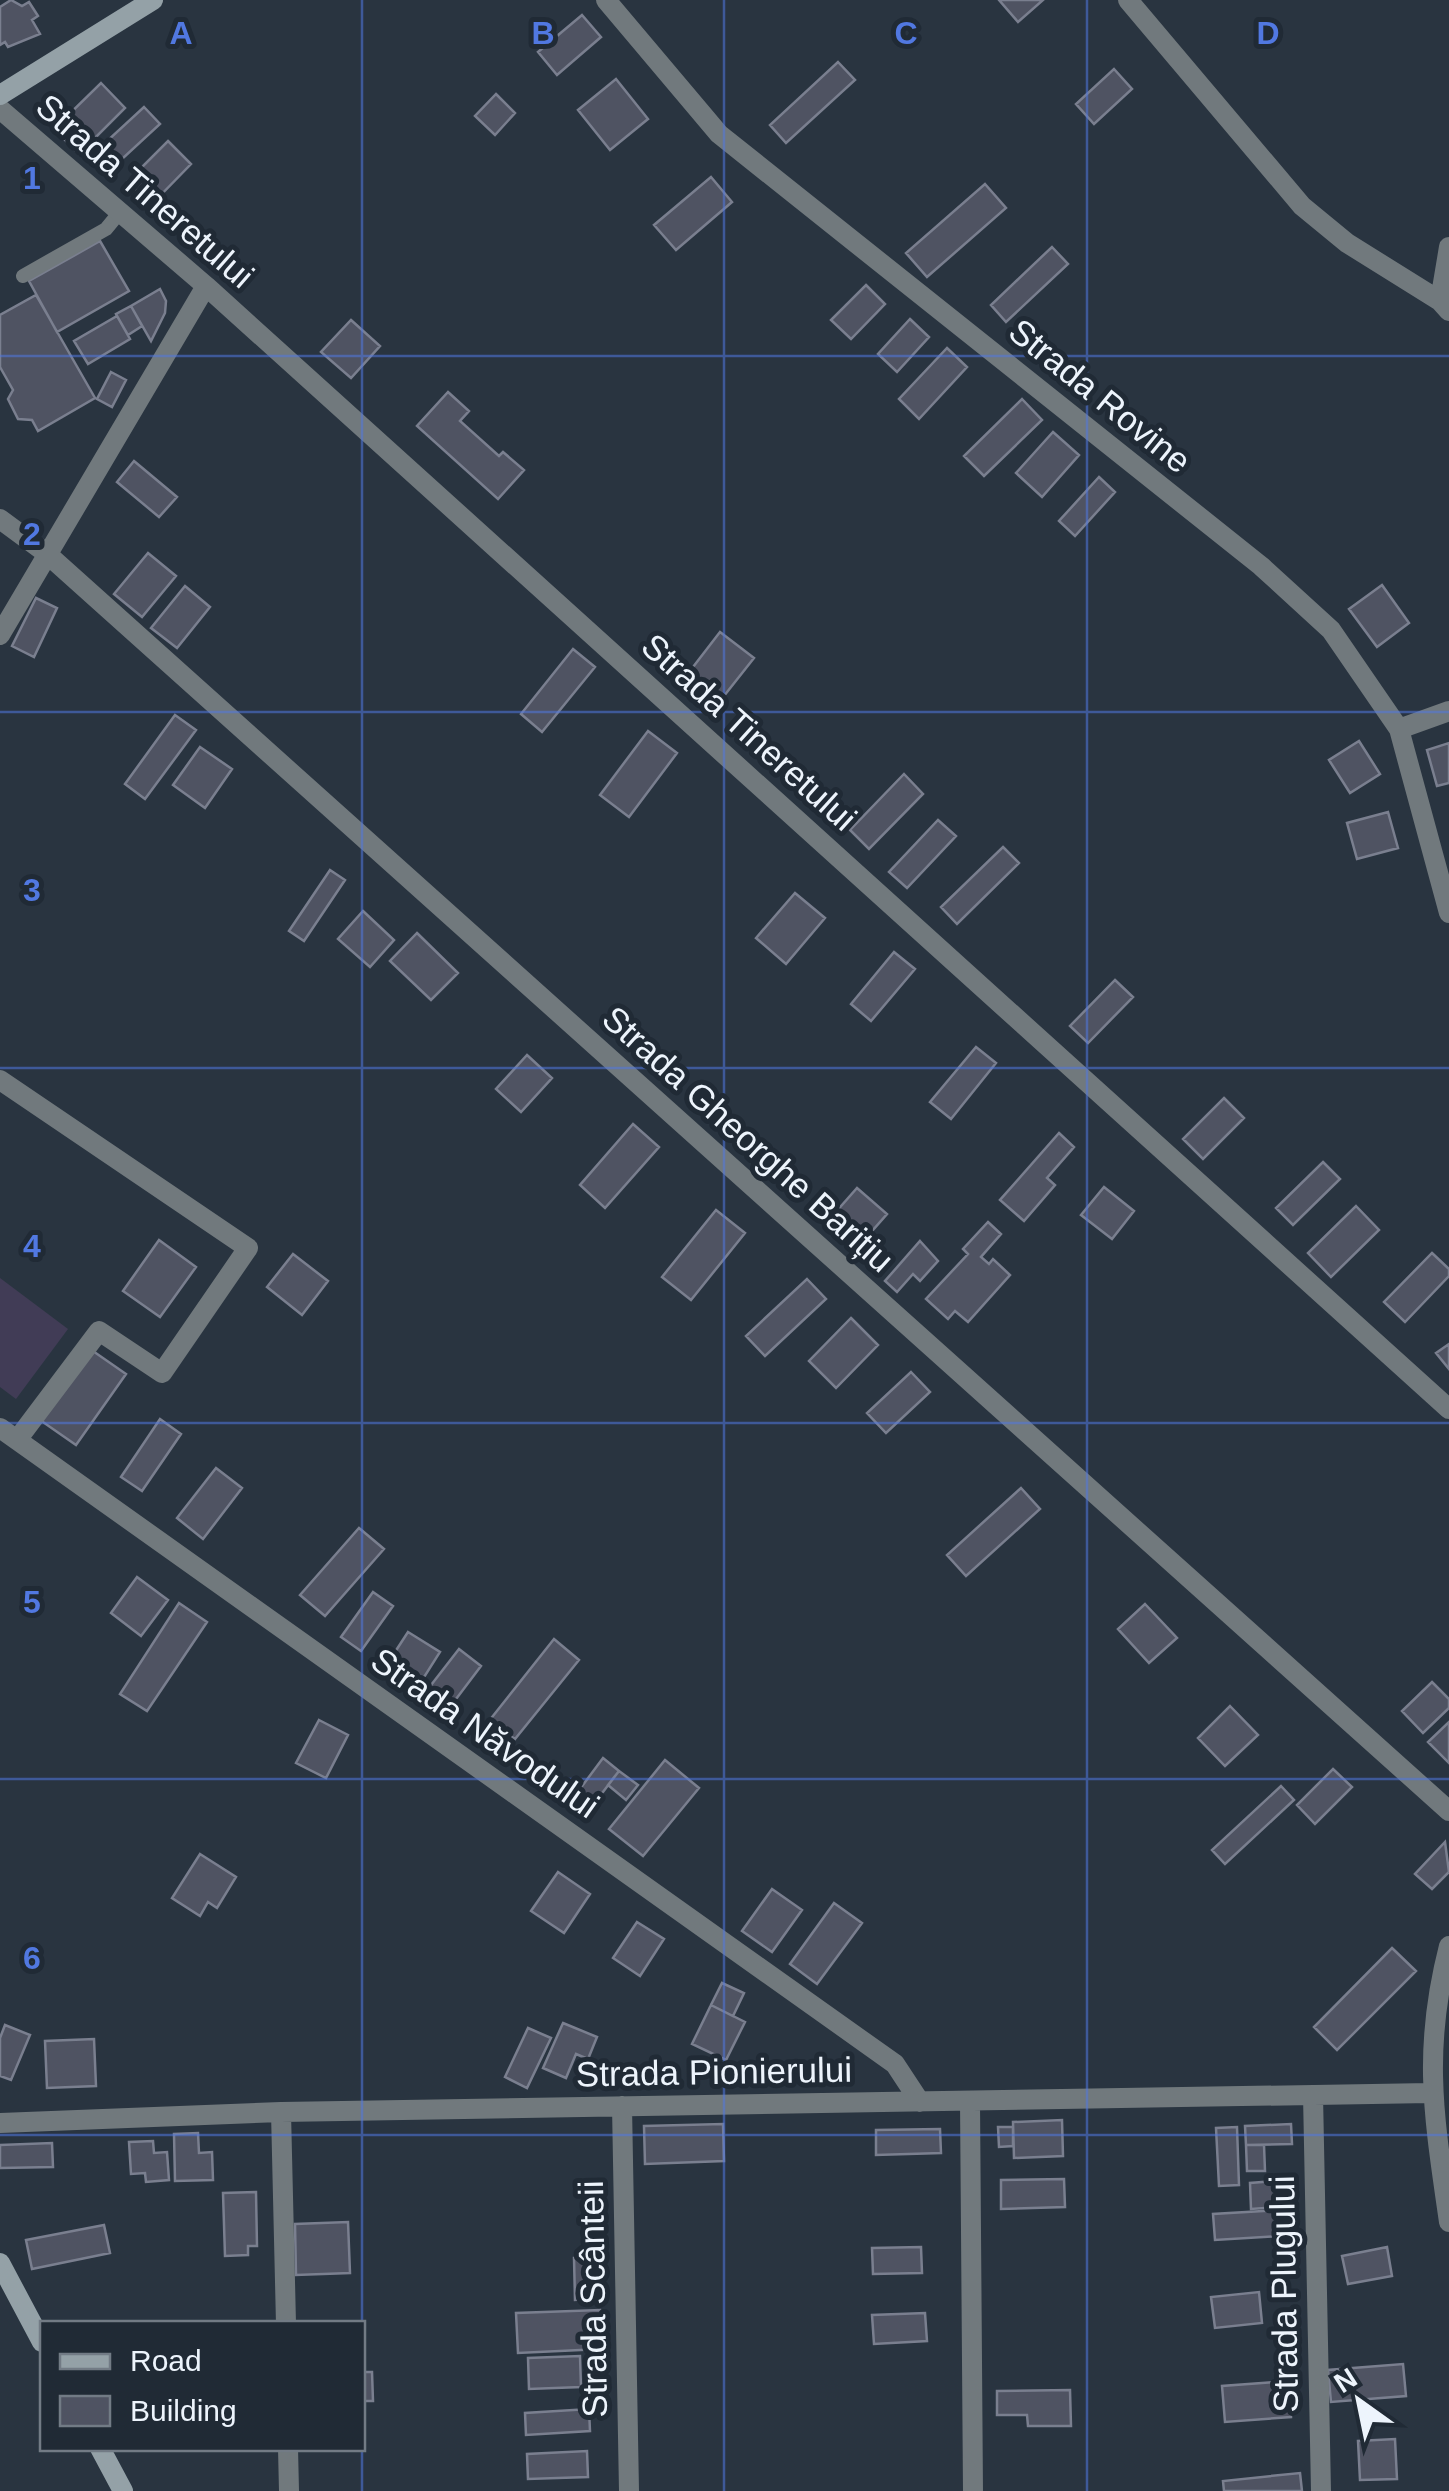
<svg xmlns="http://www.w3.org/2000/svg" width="1449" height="2491" viewBox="0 0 1449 2491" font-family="Arial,sans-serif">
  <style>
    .green { fill: #413c56 }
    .building { fill: #4f5362; stroke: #7a7f8f; stroke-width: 2.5 }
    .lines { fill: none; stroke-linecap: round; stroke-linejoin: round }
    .lane { stroke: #71797d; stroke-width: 14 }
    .street { stroke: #71797d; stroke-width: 20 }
    .secondary { stroke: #94a1a7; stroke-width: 20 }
    .grid { fill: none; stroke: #5178e1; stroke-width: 2.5; stroke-opacity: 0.55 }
    .labels { text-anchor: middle; stroke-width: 10; stroke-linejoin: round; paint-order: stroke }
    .street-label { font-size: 35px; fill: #edf4fc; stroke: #202a35 }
    .grid-label { font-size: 32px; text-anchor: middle; font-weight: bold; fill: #5178e1; stroke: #202a35; stroke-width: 10; stroke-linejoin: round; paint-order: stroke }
  </style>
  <rect width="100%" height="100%" fill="#293440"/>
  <path class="green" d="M0,1278L68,1329L16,1399L0,1387Z"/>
  <path class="building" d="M11,0L22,6L29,2L38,16L32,20L40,34L8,47L5,42L0,45V7Z
    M999,0H1043L1018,22Z
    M582,15L601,37L557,75L538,52Z
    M838,62L855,80L786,143L770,125Z
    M1114,69L1132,89L1094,124L1076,104Z
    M616,79L648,119L610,150L578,110Z
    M101,83L125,108L79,154L54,129Z
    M496,94L515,113L495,135L475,116Z
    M144,107L160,124L109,171L93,154Z
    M168,141L191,164L151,205L128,181Z
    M711,177L732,202L676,250L654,225Z
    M985,184L1006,208L927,277L906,253Z
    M100,241L129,291L57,332L29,281Z
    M1052,247L1068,264L1006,322L991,305Z
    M866,285L885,304L851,339L831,320Z
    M160,289L166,301L165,313L151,341L131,306Z
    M36,295L95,398L38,431L32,420L18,419L8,399L13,390L0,367V315Z
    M131,306L142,326L128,335L116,314Z
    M117,316L130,339L88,364L74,341Z
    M910,319L929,337L897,372L878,354Z
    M351,320L380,346L351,378L321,352Z
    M947,348L967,367L919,419L899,399Z
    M111,372L126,380L112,407L97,399Z
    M448,392L469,411L460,421L499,456L503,452L524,470L498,499L417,426Z
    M1022,399L1042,420L984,476L964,456Z
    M1053,432L1079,455L1042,497L1016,473Z
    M134,461L177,497L159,517L117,482Z
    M1099,477L1115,492L1075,536L1059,521Z
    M148,553L176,576L142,617L114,594Z
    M1382,585L1409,623L1377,647L1349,609Z
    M185,586L210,607L177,648L151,628Z
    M36,598L57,608L34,657L12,646Z
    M720,632L754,658L716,706L683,680Z
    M573,649L595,667L542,732L521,714Z
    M175,715L196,730L145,799L125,784Z
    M648,731L677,753L629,817L600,795Z
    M1359,741L1380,774L1350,793L1329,760Z
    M1449,743V783L1437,786L1427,750Z
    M200,747L232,769L205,808L173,785Z
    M904,774L923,794L869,849L850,830Z
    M1388,812L1398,848L1357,859L1347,823Z
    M938,820L956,836L907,888L889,872Z
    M1003,847L1019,863L957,924L941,907Z
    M330,870L345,880L304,941L289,931Z
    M795,893L825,918L786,964L756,938Z
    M363,911L394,940L370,967L338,939Z
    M417,933L458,973L431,1000L390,961Z
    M894,952L915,969L871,1021L851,1004Z
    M1115,980L1133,997L1088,1043L1070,1026Z
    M976,1047L996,1063L951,1119L930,1102Z
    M527,1055L552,1078L521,1112L496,1089Z
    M1224,1098L1244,1118L1203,1159L1183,1139Z
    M633,1124L659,1147L605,1208L580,1185Z
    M1059,1133L1074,1147L1047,1178L1055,1185L1024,1221L1000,1200Z
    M1323,1162L1340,1179L1293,1225L1276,1208Z
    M1104,1187L1134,1211L1112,1239L1081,1215Z
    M857,1188L887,1214L858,1247L828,1221Z
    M1356,1206L1379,1230L1331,1277L1308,1253Z
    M716,1210L745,1233L691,1300L662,1277Z
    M988,1222L1001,1234L981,1257L989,1264L993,1259L1010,1275L968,1322L955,1311L948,1319L926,1299L968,1254L963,1249Z
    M159,1240L196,1267L160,1317L123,1291Z
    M920,1241L938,1261L920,1281L913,1274L897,1292L885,1281Z
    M1432,1253L1449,1269V1276L1405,1322L1384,1302Z
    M293,1254L328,1281L302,1315L267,1287Z
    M807,1279L826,1299L765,1356L746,1336Z
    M851,1318L878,1345L836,1388L809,1361Z
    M1449,1344V1369L1436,1353Z
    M90,1349L126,1374L76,1445L40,1420Z
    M911,1372L930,1392L886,1433L867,1413Z
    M160,1419L181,1434L142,1491L121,1477Z
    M216,1468L242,1488L203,1539L177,1518Z
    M1021,1488L1040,1509L966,1576L947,1555Z
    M359,1528L384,1549L325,1616L300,1595Z
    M137,1577L168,1600L141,1636L111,1613Z
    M373,1592L393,1606L361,1651L341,1637Z
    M179,1603L207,1622L147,1711L120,1694Z
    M1145,1604L1177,1638L1149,1663L1118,1629Z
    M408,1632L440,1652L414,1693L382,1672Z
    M554,1639L579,1660L515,1739L489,1721Z
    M459,1649L481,1666L444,1715L421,1698Z
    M1432,1682L1449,1699V1708L1423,1733L1402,1711Z
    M1230,1706L1258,1735L1225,1766L1198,1738Z
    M319,1720L348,1735L326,1778L296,1763Z
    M1449,1722V1763L1428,1742Z
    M603,1758L619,1771L590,1809L574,1797Z
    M665,1760L699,1788L643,1856L609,1829Z
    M1333,1769L1352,1787L1315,1824L1297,1805Z
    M619,1771L638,1785L626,1800L608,1785Z
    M1281,1786L1294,1800L1225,1864L1212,1850Z
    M1445,1842L1449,1872L1432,1889L1415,1874Z
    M200,1854L236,1877L217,1908L208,1902L200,1916L172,1898Z
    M558,1872L590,1894L564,1933L531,1911Z
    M772,1889L802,1910L772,1952L742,1931Z
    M834,1903L862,1923L817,1984L790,1964Z
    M637,1922L664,1939L640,1976L613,1958Z
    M1392,1948L1416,1971L1337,2050L1314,2027Z
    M722,1983L744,1993L733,2016L711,2005Z
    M711,2005L745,2022L726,2060L692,2044Z
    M563,2023L597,2037L588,2059L576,2054L566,2078L543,2068Z
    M5,2025L30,2035L11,2080L0,2076V2038Z
    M528,2028L551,2038L527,2088L505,2077Z
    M94,2039L96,2086L47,2088L45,2041Z
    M1062,2120L1063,2156L1014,2158L1013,2122Z
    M723,2124L724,2161L645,2164L644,2126Z
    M1291,2124L1292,2144L1246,2145L1245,2126Z
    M998,2127H1013V2146L999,2147Z
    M1237,2127L1239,2185L1219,2186L1216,2128Z
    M940,2129L941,2153L876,2155V2130Z
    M198,2133L199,2153L212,2152L213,2180L175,2181L174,2134Z
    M153,2141L154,2153L167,2152L169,2180L146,2182L145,2173L131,2174L129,2142Z
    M52,2143L53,2167L0,2168V2145Z
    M1246,2145H1264L1265,2171H1247Z
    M1064,2179L1065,2207L1001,2209V2180Z
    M1289,2180L1290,2206L1251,2209L1250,2183Z
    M256,2192L257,2246H248V2255L225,2256L223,2193Z
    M1279,2210L1281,2236L1215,2240L1213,2214Z
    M348,2222L350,2273L296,2275L295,2224Z
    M104,2225L110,2253L32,2269L26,2240Z
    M921,2247L922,2273L873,2274L872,2248Z
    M1387,2247L1392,2276L1348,2284L1342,2256Z
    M600,2257L602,2298L575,2300L574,2258Z
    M1259,2292L1262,2323L1215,2328L1211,2297Z
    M600,2310L601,2349L518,2353L516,2313Z
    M925,2313L927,2341L874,2344L872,2315Z
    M580,2356L581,2387L529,2389L528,2358Z
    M1403,2364L1406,2396L1331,2402L1328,2370Z
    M362,2372H372L373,2401H362Z
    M1289,2381L1291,2417L1225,2422L1222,2386Z
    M1070,2390L1071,2426H1028L1027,2415H997V2391Z
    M589,2409L590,2431L526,2435L525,2413Z
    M1395,2439L1397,2479L1360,2480L1358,2441Z
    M587,2451L588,2477L528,2479L527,2454Z
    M1300,2473L1302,2491H1224L1223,2481Z"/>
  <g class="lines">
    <path class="lane" d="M23,276L106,229L120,212"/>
    <path class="street" d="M606,0L719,134L1261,566L1331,630L1399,729L1449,913
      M1128,0L1302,206L1347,243L1440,301L1449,311
      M0,109L206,286L1449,1409
      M1440,301L1449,247
      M0,519L46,553L1449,1811
      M0,635L206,286
      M1399,729L1449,711
      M0,1080L248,1248L162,1373L99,1331L17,1440
      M0,1428L895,2064L920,2102
      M1449,1946C1422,2051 1434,2117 1449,2222
      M1313,2095L1321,2491
      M970,2101L973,2491
      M622,2106L629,2491
      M281,2112L286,2324
      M0,2123L281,2112L1430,2093
      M288,2448L289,2491"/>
    <path class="secondary" d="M0,95L153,0
      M0,2263L42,2342
      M100,2448L123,2491"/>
  </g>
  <path class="grid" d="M362,0V2324M724,0V2491M1087,0V2491M0,356H1449M0,712H1449M0,1068H1449M0,1423H1449M0,1779H1449M0,2135H1449M362,2448V2491"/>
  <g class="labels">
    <g class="street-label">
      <text transform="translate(145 191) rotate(41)" y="12">Strada Tineretului</text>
      <text transform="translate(1100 396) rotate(39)" y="12">Strada Rovine</text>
      <text transform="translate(749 732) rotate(42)" y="12">Strada Tineretului</text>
      <text transform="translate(748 1139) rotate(42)" y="12">Strada Gheorghe Barițiu</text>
      <text transform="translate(485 1733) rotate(35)" y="12">Strada Năvodului</text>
      <text transform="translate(714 2072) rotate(-1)" y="12">Strada Pionierului</text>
      <text transform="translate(1284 2294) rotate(-91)" y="12">Strada Plugului</text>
      <text transform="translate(593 2299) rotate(-91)" y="12">Strada Scânteii</text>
    </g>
  </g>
  <g class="grid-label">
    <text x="181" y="44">A</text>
    <text x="543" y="44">B</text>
    <text x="906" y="44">C</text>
    <text x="1268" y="44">D</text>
    <text x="32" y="189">1</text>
    <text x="32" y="545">2</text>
    <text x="32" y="901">3</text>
    <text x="32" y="1257">4</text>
    <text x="32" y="1613">5</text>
    <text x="32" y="1969">6</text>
  </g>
  <rect x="40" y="2321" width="325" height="130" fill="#202a35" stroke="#727b85" stroke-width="2.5"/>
  <rect x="60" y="2354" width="50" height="15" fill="#94a1a7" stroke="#727b85" stroke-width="2.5"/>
  <text x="130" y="2371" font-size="30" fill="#edf4fc">Road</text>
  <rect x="60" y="2396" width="50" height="30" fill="#4f5362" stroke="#727b85" stroke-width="2.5"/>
  <text x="130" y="2421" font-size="30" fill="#edf4fc">Building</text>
  <g transform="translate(1359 2401) rotate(327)" stroke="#202a35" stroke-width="8" paint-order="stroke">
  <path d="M0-8L18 38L0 25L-18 38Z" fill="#edf4fc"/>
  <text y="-15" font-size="28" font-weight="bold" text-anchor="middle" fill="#edf4fc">N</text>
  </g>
</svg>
